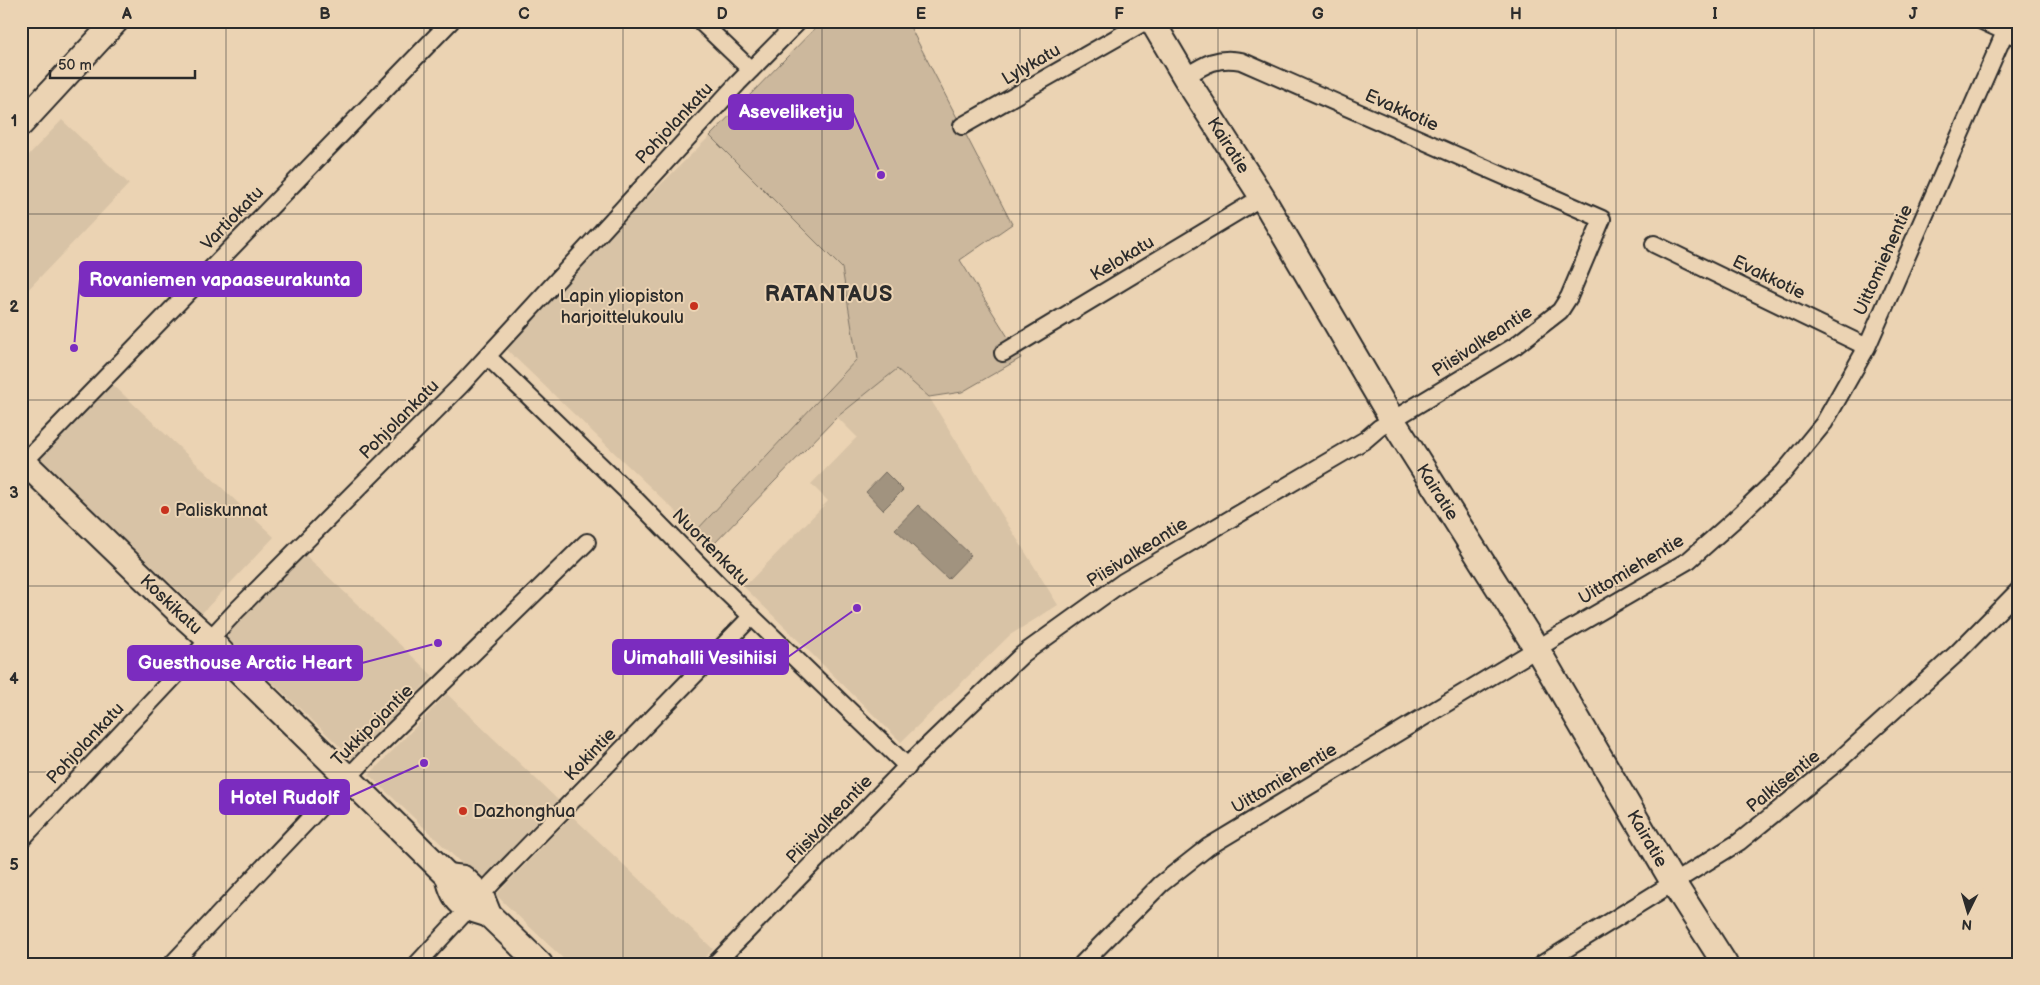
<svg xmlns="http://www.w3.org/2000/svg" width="2040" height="985" viewBox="0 0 2040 985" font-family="'Balsamiq Sans',sans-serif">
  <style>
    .built { fill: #d8c3a6 }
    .green { fill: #ccb89d; stroke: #7c7264 }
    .water { fill: #a1937f; stroke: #72695d }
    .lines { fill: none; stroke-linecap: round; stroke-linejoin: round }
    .street-casing { stroke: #2b2b2b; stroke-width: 20 }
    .secondary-casing { stroke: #2b2b2b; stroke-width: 28 }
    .street { stroke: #ebd3b3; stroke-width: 16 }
    .secondary { stroke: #ebd3b3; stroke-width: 24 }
    .grid { fill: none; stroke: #2b2b2b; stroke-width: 1; stroke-opacity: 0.55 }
    .poi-dot { fill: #c8321e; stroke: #ebd3b3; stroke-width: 2 }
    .labels { text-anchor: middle; stroke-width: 4; stroke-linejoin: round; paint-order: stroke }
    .street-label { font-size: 18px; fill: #2b2b2b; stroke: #ebd3b3 }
    .poi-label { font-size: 18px; fill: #2b2b2b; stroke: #ebd3b3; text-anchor: start }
    .district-label { font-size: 22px; font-weight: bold; letter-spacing: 1px; fill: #2b2b2b; stroke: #ebd3b3 }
    .leader { fill: none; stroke: #7b2cbf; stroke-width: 2 }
    .callout-dot { fill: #7b2cbf; stroke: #ebd3b3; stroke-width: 2 }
    .callout { fill: #7b2cbf; stroke: #7b2cbf; stroke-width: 2 }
    .callout-label { font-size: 19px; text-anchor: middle; font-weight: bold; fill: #fff }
    .neatline { fill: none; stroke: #2b2b2b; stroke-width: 2 }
    .grid-label { font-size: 16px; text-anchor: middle; font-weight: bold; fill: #2b2b2b }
  </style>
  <rect width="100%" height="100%" fill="#ebd3b3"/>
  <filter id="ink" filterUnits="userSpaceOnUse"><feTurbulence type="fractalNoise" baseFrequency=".02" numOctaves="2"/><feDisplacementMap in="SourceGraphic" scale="10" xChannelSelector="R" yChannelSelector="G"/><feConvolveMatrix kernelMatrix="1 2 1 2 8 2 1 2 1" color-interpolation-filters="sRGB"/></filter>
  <g filter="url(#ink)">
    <path class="built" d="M62,120L129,184L21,297V163Z
      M710,136L842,268L857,359L696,531L500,343Z
      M897,368L929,397L1058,605L1010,635L901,742L744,587L828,501L811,484L857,437L837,417Z
      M107,379L274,537L202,613L35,455Z
      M299,549L433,676L353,759L219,632Z
      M447,694L558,800L480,881L369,775Z
      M572,816L713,949L699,964H569L496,895Z
      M738,954L749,964H728Z"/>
    <path class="green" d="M822,21H907L1012,224L960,260L1021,358L962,392L929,397L897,369L837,417L712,546L696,531L857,359L842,268L710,136Z"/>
    <path class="water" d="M885,472L903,490L883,510L866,492Z
      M918,505L971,555L948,579L895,529Z"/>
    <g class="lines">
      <defs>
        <path id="street" d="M700,21L751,70
          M1982,21L2019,38
          M962,126L1146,21
          M1654,244L1867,347
          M1003,353L1262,197
          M487,356L634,498L721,587L908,767
          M21,465L451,21
          M21,840L237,610L460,386L738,83L799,21
          M172,964L377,747L587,542
          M417,964L494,881L752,616
          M715,964L919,754L1023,654L1123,582L1365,440L1379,428L1515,346L1560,311L1569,297L1602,219L1241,61C1217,56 1204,65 1185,77
          M1082,964L1161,884L1208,847L1558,636L1689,560L1734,520L1783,473L1824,423L1867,347L2005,32
          M1542,964L1739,842L1835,764L1956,654L2019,590"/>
        <g id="secondary">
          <path id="s1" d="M1152,21L1185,77L1262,197L1393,421L1537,649L1674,884L1725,964"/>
          <path d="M21,124L116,21"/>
          <path id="s2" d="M21,459L179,612L210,640L236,668L448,876C454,904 463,907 489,915"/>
          <path d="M448,876L463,878L481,895L489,915L540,964"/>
        </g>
      </defs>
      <use href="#street" class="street-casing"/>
      <use href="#secondary" class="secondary-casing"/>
      <use href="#street" class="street"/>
      <use href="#secondary" class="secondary"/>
    </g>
  </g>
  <path class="grid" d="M226,21V964M424,21V964M623,21V964M822,21V964M1020,21V964M1218,21V964M1417,21V964M1616,21V964M1814,21V964M21,214H2019M21,400H2019M21,586H2019M21,772H2019"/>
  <g class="poi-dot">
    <circle cx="694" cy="306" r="5"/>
    <circle cx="165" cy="510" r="5"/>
    <circle cx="463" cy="811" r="5"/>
  </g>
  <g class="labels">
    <g class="street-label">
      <text transform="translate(1031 64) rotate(-30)" y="6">Lylykatu</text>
      <text transform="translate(1402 110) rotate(24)" y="6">Evakkotie</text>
      <text transform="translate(674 123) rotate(-47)" y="6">Pohjolankatu</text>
      <text dy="6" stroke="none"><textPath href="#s1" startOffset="146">Kairatie</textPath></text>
      <text transform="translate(232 218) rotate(-46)" y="6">Vartiokatu</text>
      <text transform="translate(1122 258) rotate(-31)" y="6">Kelokatu</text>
      <text transform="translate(1883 260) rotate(-66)" y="6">Uittomiehentie</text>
      <text transform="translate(1769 277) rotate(26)" y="6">Evakkotie</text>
      <text transform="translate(1482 341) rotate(-33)" y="6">Piisivalkeantie</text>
      <text transform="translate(399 419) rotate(-45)" y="6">Pohjolankatu</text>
      <text dy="6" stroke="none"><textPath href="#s1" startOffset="551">Kairatie</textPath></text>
      <text transform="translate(711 547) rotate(45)" y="6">Nuortenkatu</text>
      <text transform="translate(1137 552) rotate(-32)" y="6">Piisivalkeantie</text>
      <text transform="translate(1631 569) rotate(-31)" y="6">Uittomiehentie</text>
      <text dy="6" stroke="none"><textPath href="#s2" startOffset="209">Koskikatu</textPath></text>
      <text transform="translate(372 725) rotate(-45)" y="6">Tukkipojantie</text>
      <text transform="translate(85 743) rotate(-47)" y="6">Pohjolankatu</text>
      <text transform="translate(590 754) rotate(-46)" y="6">Kokintie</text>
      <text transform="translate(1284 778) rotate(-31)" y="6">Uittomiehentie</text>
      <text transform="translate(1783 781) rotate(-39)" y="6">Palkisentie</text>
      <text transform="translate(829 819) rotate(-46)" y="6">Piisivalkeantie</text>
      <text dy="6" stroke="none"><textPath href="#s1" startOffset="956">Kairatie</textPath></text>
    </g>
    <g class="poi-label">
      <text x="684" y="302" text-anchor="end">Lapin yliopiston<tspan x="684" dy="21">harjoittelukoulu</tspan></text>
      <text x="175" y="516">Paliskunnat</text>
      <text x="473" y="817">Dazhonghua</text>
    </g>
    <g class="district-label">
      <text x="829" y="301">RATANTAUS</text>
    </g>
  </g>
  <path class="leader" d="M881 175L853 112M74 348L80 279M857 608L788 657M438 643L362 663M424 763L349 797"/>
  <g class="callout-dot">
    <circle cx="881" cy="175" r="5"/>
    <circle cx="74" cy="348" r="5"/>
    <circle cx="857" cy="608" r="5"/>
    <circle cx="438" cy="643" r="5"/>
    <circle cx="424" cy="763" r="5"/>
  </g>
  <g class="callout">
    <rect x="729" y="95" width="124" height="34" rx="5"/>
    <rect x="80" y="262" width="281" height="34" rx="5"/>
    <rect x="613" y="640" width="175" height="34" rx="5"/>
    <rect x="128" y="646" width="234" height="34" rx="5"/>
    <rect x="220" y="780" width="129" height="34" rx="5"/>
  </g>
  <g class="callout-label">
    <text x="791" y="118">Aseveliketju</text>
    <text x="220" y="286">Rovaniemen vapaaseurakunta</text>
    <text x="700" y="664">Uimahalli Vesihiisi</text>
    <text x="245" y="669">Guesthouse Arctic Heart</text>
    <text x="285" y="804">Hotel Rudolf</text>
  </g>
  <rect width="2040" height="985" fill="none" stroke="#ebd3b3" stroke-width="55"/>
  <g transform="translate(1968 912) rotate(185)" stroke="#ebd3b3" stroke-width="4" paint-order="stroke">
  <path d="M0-4L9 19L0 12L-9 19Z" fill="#2b2b2b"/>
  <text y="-8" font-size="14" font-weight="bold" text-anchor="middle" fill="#2b2b2b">N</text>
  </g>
  <path d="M50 70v8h145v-8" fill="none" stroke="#2b2b2b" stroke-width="2.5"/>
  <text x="58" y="70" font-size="15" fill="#2b2b2b" stroke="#ebd3b3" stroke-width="4" paint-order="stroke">50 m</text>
  <rect x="28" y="28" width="1984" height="930" class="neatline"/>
  <g class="grid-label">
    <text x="127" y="19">A</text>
    <text x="325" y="19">B</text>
    <text x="524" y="19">C</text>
    <text x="722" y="19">D</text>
    <text x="921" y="19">E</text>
    <text x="1119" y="19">F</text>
    <text x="1318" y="19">G</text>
    <text x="1516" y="19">H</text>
    <text x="1715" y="19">I</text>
    <text x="1913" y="19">J</text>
    <text x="14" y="126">1</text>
    <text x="14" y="312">2</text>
    <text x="14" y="498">3</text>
    <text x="14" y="684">4</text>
    <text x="14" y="870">5</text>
  </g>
</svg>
